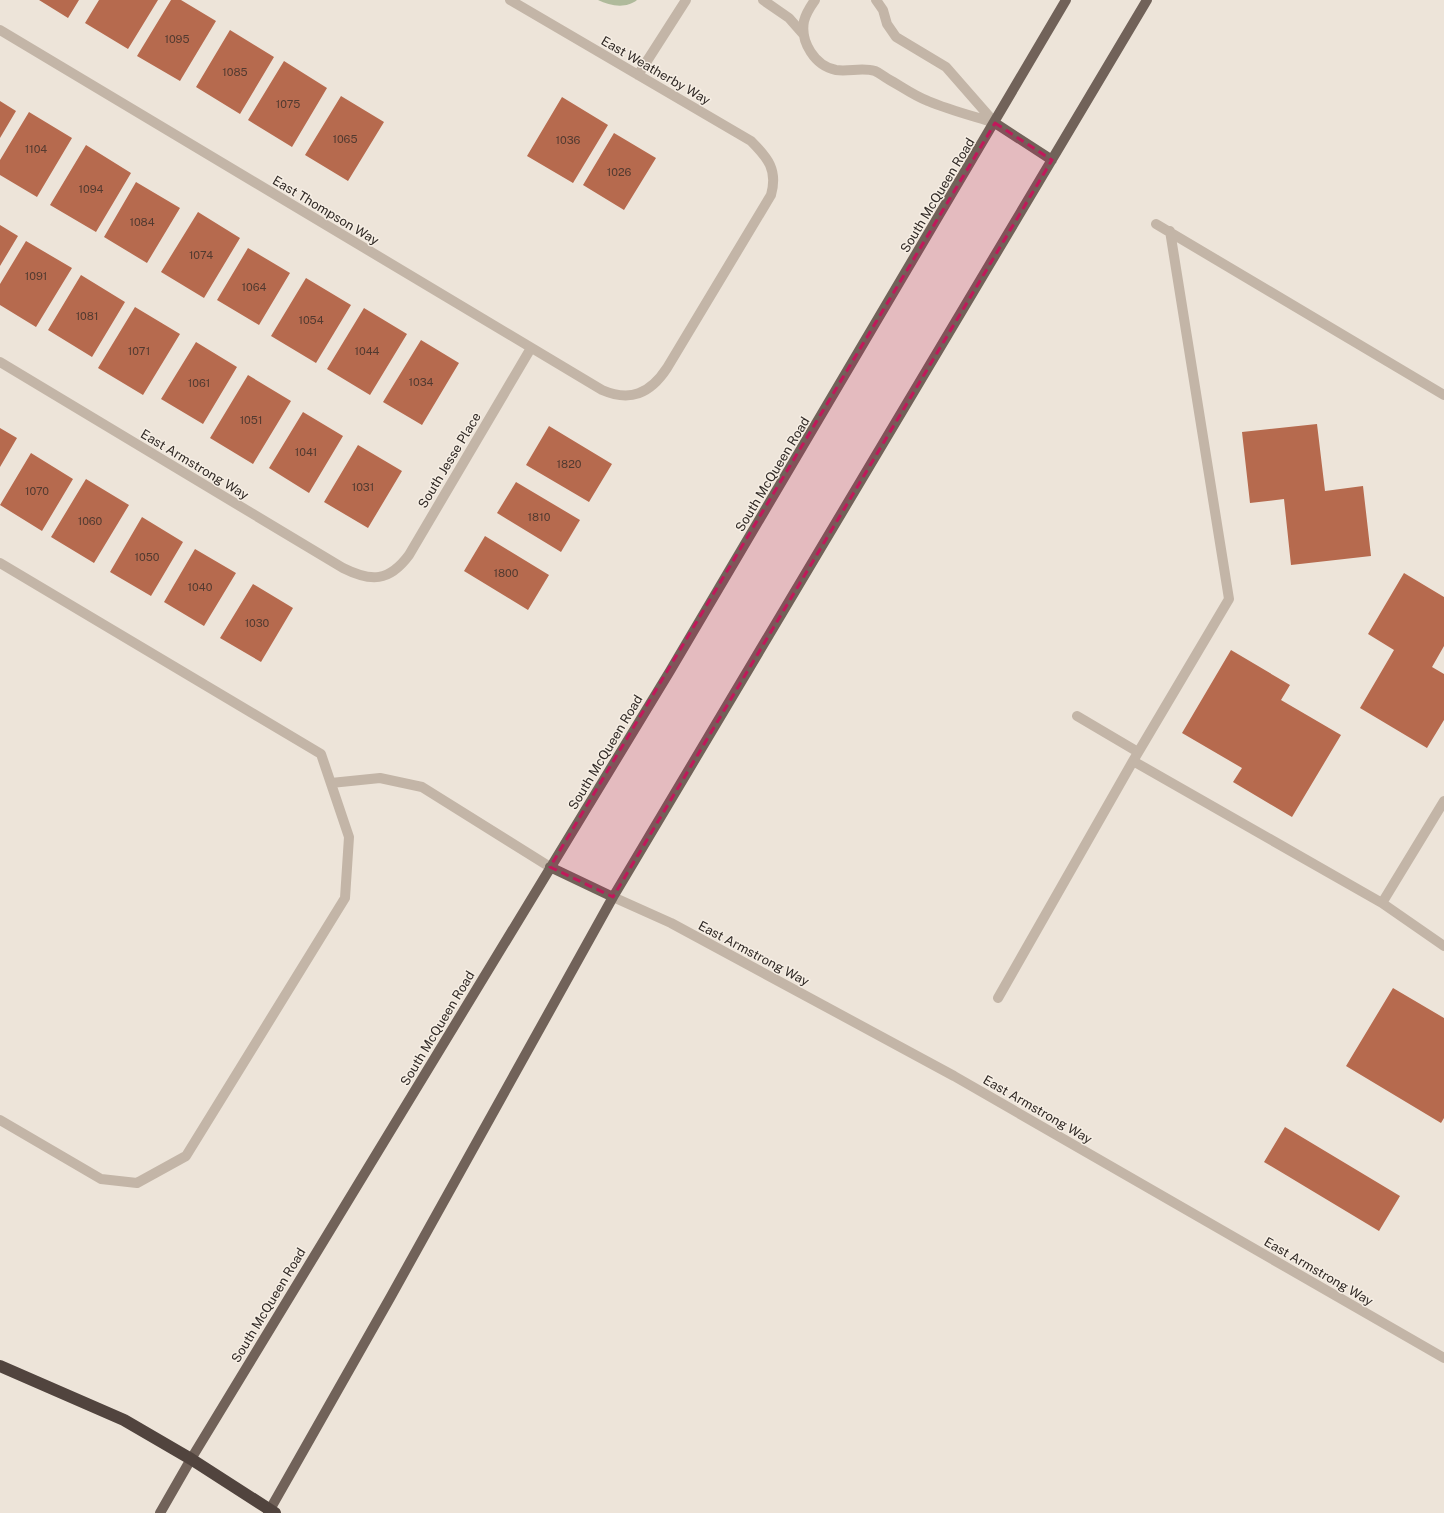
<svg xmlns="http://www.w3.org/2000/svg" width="1444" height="1513" viewBox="0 0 1444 1513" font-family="'Public Sans',sans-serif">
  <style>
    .green { fill: #afba9b }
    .building { fill: #b66a4e }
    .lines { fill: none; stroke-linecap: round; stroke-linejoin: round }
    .minor { stroke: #c3b5a7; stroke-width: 10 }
    .major { stroke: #716259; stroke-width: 10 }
    .highway { stroke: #51443e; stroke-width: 12 }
    .marked { fill: #c2185b; fill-opacity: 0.2; stroke: #c2185b; stroke-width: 3; stroke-dasharray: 8 5; stroke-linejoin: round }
    .labels { text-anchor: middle; stroke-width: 3; stroke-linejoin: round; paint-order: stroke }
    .number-label { font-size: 11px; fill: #523a30 }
    .street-label { font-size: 13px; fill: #312a26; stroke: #f6eee4 }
  </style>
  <rect width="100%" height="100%" fill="#ede4d9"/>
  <path class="green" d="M598,0H637C626,9 610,6 598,0Z"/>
  <path class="building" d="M39,0H79L68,18Z
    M99,0H158L128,49L85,23Z
    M171,0H181L216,21L180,81L137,56Z
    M230,30L274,57L240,114L196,87Z
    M284,61L327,88L292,147L248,120Z
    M341,96L384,122L348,181L305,155Z
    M562,97L608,125L573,183L527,156Z
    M0,101L16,111L0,138Z
    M29,112L72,138L37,197L0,175V160Z
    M614,133L656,158L624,210L583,185Z
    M86,145L131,173L96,232L50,205Z
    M136,182L180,208L147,263L104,237Z
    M198,212L240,238L204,298L161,272Z
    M0,225L18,236L0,266Z
    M26,241L72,268L36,327L0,305V284Z
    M248,248L290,273L259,325L217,300Z
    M81,275L125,302L92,357L48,330Z
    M306,278L351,305L316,363L271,336Z
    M135,307L180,334L143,395L98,368Z
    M364,308L407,334L370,395L327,369Z
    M421,340L459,363L422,425L383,402Z
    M196,342L237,367L203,424L161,399Z
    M248,375L291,401L253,464L210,438Z
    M303,412L343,436L309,493L269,468Z
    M1317,424L1325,491L1363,486L1371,556L1291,565L1284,499L1250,503L1242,432Z
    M549,426L612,464L589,502L526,465Z
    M0,428L17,438L0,467Z
    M358,445L402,471L368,528L324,502Z
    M31,453L73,479L42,531L0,505Z
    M86,479L129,505L94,563L51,537Z
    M516,482L580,520L561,552L497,513Z
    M142,517L183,542L151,596L110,572Z
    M485,536L549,575L528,610L464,571Z
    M195,549L236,573L204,626L164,602Z
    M1404,573L1444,597V646L1432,667L1444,674V720L1427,748L1360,708L1394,650L1368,634Z
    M253,584L293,608L261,662L220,638Z
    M1231,650L1290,685L1281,700L1341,735L1292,817L1233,782L1242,768L1182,733Z
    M1393,988L1444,1018V1118L1441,1123L1346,1066Z
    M1285,1127L1400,1196L1379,1231L1264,1162Z"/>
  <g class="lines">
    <path class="minor" d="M763,0L789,18L804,35
      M815,0C810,7 806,13 804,21C800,42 815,66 836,70C849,72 862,67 875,71C880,73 884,77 888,79C901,86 914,96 928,101C949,110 973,116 995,123
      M876,0L883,10L887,24L896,37L946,67L995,123
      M0,30L602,390C630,402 650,394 667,368L771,195C778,170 768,158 751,141L510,0
      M638,75L686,0
      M1156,224L1444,395
      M1170,231L1229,599L1133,761L1382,903L1444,946
      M0,362L343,568C371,582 389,582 409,555L531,348
      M0,563L321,754L349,837L345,898L186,1156L137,1183L101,1179L0,1120
      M1077,716L1138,752
      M331,783L380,778L422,787L550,867
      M613,897L671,923L954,1076L1444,1358
      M1382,903L1444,801
      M998,998L1133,761"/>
    <path class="major" d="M995,123L1052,160
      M550,867L613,897
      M160,1513L191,1459L670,671L1066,0
      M268,1513L390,1298L613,897L1147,0"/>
    <path class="highway" d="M0,1366L124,1420L191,1459L275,1513"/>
  </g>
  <path class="marked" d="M995,123L1052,160L613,897L550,867Z"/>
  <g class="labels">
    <g class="number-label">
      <text x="177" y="43">1095</text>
      <text x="235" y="76">1085</text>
      <text x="288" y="108">1075</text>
      <text x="345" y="143">1065</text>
      <text x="568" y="144">1036</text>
      <text x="36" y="153">1104</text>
      <text x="619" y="176">1026</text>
      <text x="91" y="193">1094</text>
      <text x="142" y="226">1084</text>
      <text x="201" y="259">1074</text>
      <text x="36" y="280">1091</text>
      <text x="254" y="291">1064</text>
      <text x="87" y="320">1081</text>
      <text x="311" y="324">1054</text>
      <text x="139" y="355">1071</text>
      <text x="367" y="355">1044</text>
      <text x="421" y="386">1034</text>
      <text x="199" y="387">1061</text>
      <text x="251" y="424">1051</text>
      <text x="306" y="456">1041</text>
      <text x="569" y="468">1820</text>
      <text x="363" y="491">1031</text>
      <text x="37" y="495">1070</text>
      <text x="539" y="521">1810</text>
      <text x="90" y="525">1060</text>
      <text x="147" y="561">1050</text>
      <text x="506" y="577">1800</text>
      <text x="200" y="591">1040</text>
      <text x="257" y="627">1030</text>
    </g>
    <g class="street-label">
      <text transform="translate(656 70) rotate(30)" y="5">East Weatherby Way</text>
      <text transform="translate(937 195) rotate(-59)" y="5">South McQueen Road</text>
      <text transform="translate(326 210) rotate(31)" y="5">East Thompson Way</text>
      <text transform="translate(449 460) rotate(-59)" y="5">South Jesse Place</text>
      <text transform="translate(195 464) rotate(31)" y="5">East Armstrong Way</text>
      <text transform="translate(772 474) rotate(-59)" y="5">South McQueen Road</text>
      <text transform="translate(605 752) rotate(-59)" y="5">South McQueen Road</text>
      <text transform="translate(754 953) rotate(28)" y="5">East Armstrong Way</text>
      <text transform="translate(437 1028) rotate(-59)" y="5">South McQueen Road</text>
      <text transform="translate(1038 1109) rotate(30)" y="5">East Armstrong Way</text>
      <text transform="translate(1319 1271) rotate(30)" y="5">East Armstrong Way</text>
      <text transform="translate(268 1305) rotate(-59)" y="5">South McQueen Road</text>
    </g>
  </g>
</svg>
